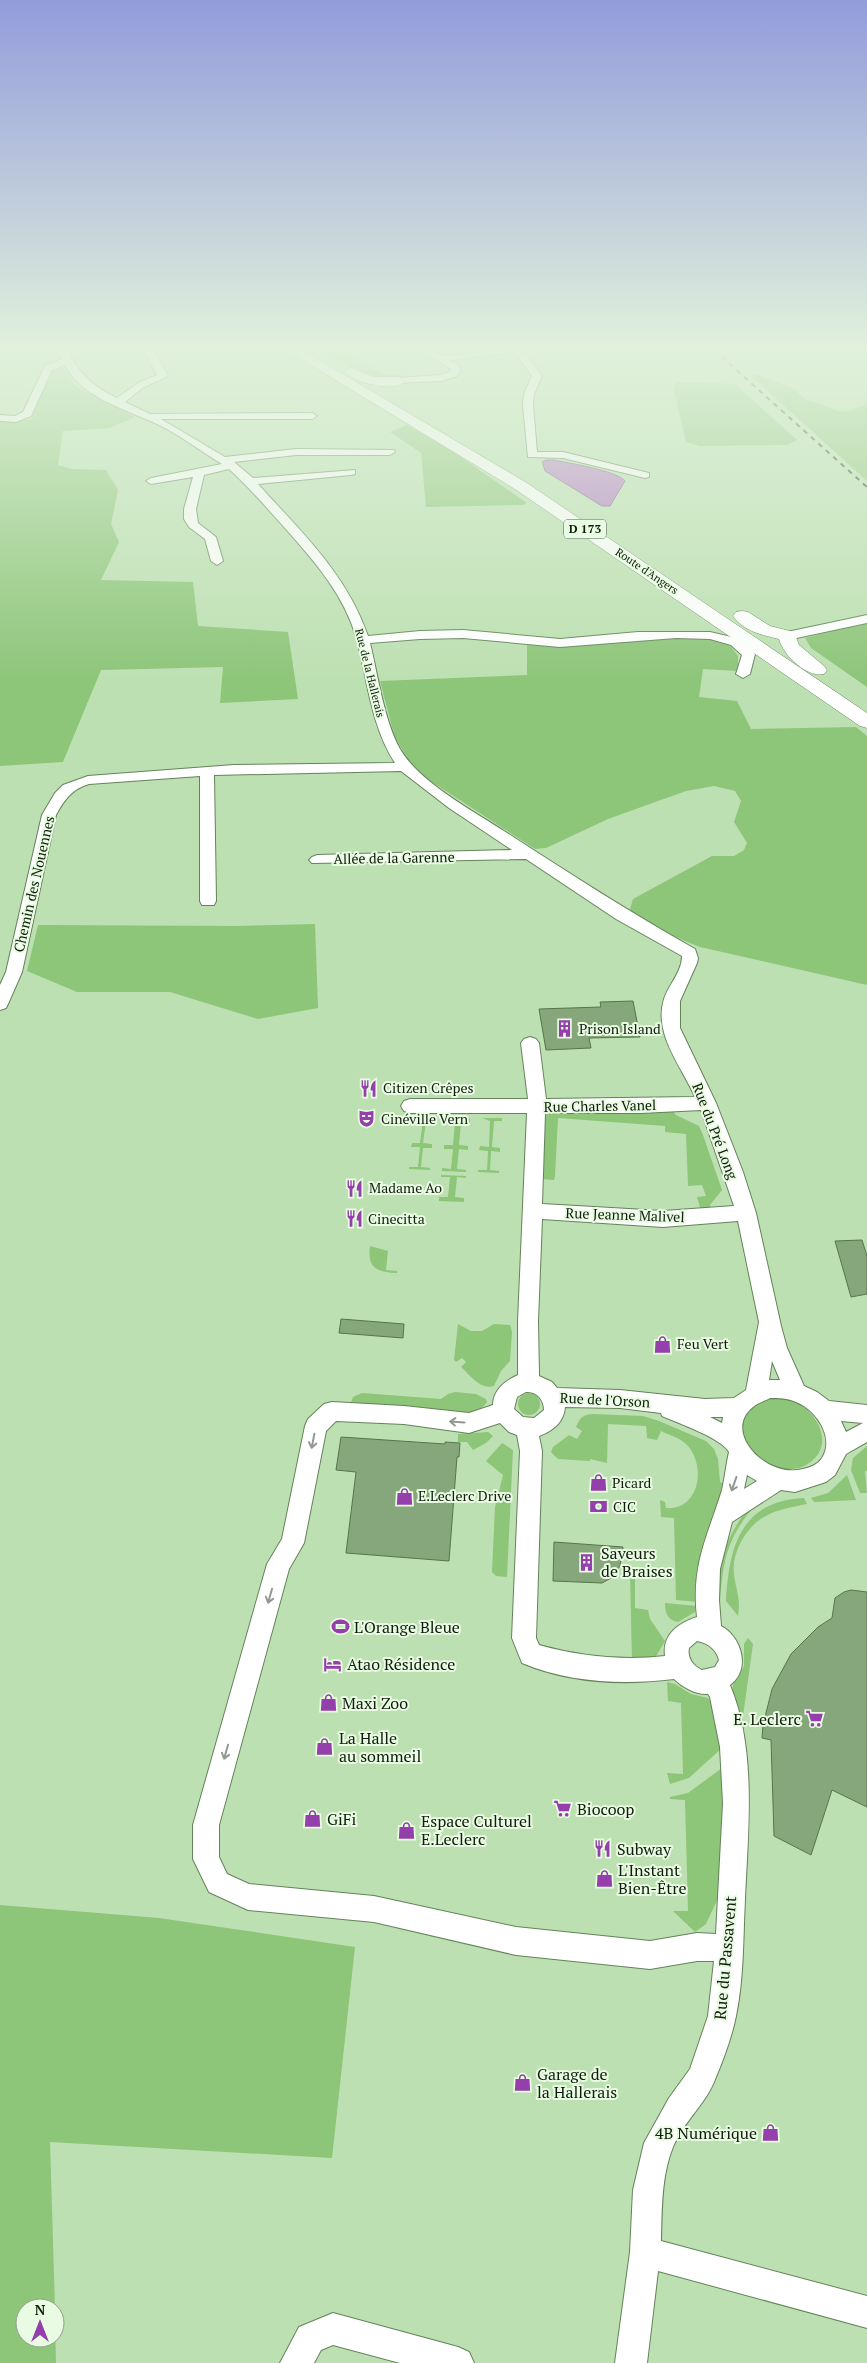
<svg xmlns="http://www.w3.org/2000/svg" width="867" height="2363" viewBox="0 0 867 2363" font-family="'PT Serif',serif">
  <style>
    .green { fill: #8dc579 }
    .water { fill: #b578c7; stroke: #845d8f }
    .building { fill: #86a77b; stroke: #56754b }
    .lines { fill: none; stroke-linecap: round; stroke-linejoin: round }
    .minor-casing { stroke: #648359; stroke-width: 2 }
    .highway-casing { stroke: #648359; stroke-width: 1 }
    .minor { fill: #fff; fill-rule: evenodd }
    .highway { fill: #fff; fill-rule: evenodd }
    .rail { stroke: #2c3c27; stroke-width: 2; stroke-dasharray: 5 5; stroke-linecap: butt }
    .oneway { stroke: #939992 }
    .labels { text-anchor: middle; stroke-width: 4; stroke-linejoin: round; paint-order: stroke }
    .far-street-label { font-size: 11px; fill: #101d0c; stroke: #e9fbe3 }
    .shield { fill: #e9fbe3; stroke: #51604c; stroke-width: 1 }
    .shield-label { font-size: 12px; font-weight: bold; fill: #101d0c }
    .street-label { font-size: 14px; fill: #101d0c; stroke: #e9fbe3 }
    .poi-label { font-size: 14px; fill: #101d0c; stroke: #e9fbe3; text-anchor: start }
    .near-poi-label { font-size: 16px; fill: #101d0c; stroke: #e9fbe3; text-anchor: start }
    .near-street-label { font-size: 16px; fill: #101d0c; stroke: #e9fbe3 }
  </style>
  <rect width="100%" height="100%" fill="#bde0b2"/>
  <path class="green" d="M319,350H346L342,351L384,375H402L404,378L380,379L366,376Z
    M61,365L77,387L135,417L109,428L63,431L58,465L72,469L106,470L118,490L111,524L119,542L101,580L193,582L198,626L288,632L298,699L220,703L223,667L101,670L63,762L0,766V420H31L49,372Z
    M756,374L794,389L805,399L839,411L846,412L867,404V481L750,375Z
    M680,382L735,384L797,440L787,445L700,446L686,442L673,387L675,384Z
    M407,425L455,453L527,503L522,505L426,507L421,453L390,432Z
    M867,621V687L811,648L805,638Z
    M640,638C659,638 713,634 728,644C732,647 735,652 738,656V671L703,669L699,697L737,701L751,729L856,727L867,736V985L700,947L663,932L632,913L630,909L633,899L712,856H734L744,850L747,843L734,822L741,801L735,791L714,786L686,791L608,819L546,848L535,849L429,780L409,762L394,735L380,681L527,675V645L578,646Z
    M315,924L318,1008L258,1019L170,992H77L27,971L38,925L239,926Z
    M673,1111L676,1115L699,1126L703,1135L722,1190L710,1205V1210L701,1211L697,1197L706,1196L702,1185L688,1186L686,1134L665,1132V1126L558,1118L555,1176L554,1180L540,1179L543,1117L550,1112Z
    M447,1118H470V1123H461L459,1145L468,1146V1150L459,1149L457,1169L466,1170V1172L442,1171V1168L451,1169L453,1149H444V1145H453L455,1122H446Z
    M482,1118H502V1121H494L492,1147L500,1148V1152L491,1151L490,1170L499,1171V1173L478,1172V1170H487L488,1151L479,1150L480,1146L489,1147L490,1121Z
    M414,1119H435L434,1121H426L423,1143L432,1144V1148H423L421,1167L430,1168V1170L409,1169V1167H418L420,1147H411L412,1143H420L423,1121Z
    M441,1175L466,1176V1178L457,1177L455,1197L464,1198V1202L439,1201V1197H448L450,1177H441Z
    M370,1246L388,1251L386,1270L397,1271V1273C377,1272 367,1269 370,1246Z
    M458,1324L471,1331H482L494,1324L510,1325L512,1332L510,1361L501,1371L494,1386C480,1390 471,1376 461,1367L466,1362L462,1358L456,1362L454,1360Z
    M455,1392L476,1394L486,1399L487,1402L483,1407L470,1413L350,1405L353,1397L362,1393L441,1399L448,1394Z
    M518 1404a11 11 0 1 1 22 0a11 11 0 1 1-22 0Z
    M767,1398C778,1398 788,1398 797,1403C817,1413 833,1442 813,1460C781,1490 717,1439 750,1407C754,1403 762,1401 767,1398Z
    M592,1414L643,1416L659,1421L706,1441L714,1449L718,1459L720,1482L727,1485C708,1524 703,1560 697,1602L676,1600L674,1518L661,1517L660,1500L665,1502L666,1508C700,1511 707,1464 686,1444C680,1438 669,1435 661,1431L657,1440L647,1438L646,1426L608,1424L607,1463L590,1459V1461L558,1459L551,1452L553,1447L569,1435L577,1439L582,1431L576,1427C580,1418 582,1415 592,1414Z
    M488,1432L493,1436L486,1443L473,1450L467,1442H458V1434Z
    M502,1443L513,1450L507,1577L496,1576L492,1572L495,1507L503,1475L486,1461Z
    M867,1446V1471H865L867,1493H860L851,1470L853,1458Z
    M847,1475L856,1500L814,1502L811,1498L828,1493Z
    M804,1498L807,1504C793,1507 778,1509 766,1516C747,1525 731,1553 734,1574C736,1592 741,1597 738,1616L726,1601C729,1546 741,1501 804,1498Z
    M754,1502L756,1504C727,1538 723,1559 720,1602H716C716,1564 728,1530 754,1502Z
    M630,1573H635V1608L648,1610L650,1619L665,1641L655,1658L632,1662Z
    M665,1603L697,1606L695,1612L678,1622C667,1620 665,1612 665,1603Z
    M748,1638L753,1644L741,1731L732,1694L733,1685L744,1666V1644Z
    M667,1682L675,1684L691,1694L708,1698L713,1704L723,1747L689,1778L670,1784L667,1773L683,1774L681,1703L668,1701Z
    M726,1765L719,1896L706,1924L695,1932L673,1911H688L685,1800L670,1799V1797L688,1793Z
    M0,1905L159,1918L355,1947L332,2158L50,2142L55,2308H25V2338H55V2317L56,2363H0Z"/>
  <path class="water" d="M546,460H554C568,463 618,471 625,481L610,506H602L545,471L542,462Z"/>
  <path class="building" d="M633,1001L640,1037L589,1038L591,1048L546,1050L539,1009L601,1007L600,1002Z
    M862,1240L867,1256V1294L851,1297L835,1241Z
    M341,1319L404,1324L403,1338L339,1333Z
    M341,1437L445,1444V1442L460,1443L459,1457H457L449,1561L346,1553L356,1472L336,1470Z
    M554,1542L623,1547L620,1566L611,1578L602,1583L553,1581Z
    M851,1590L867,1592V1807L832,1790L811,1855L774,1836L771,1740L762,1738L763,1725L772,1689L791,1654L818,1627L832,1618L835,1598L844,1592Z"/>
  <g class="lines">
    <defs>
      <path id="minor" d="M57,350H67C78,372 93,387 117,398L138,383L157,375L144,350H154L168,376L144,387L125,402L150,414L312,413L317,416L312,419H161L225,457L296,449L394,450L395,452L390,455H296L234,462L253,478L355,470V474L351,475L258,484C302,533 346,573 368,636L420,631L463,630L560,639L638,632H710L740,639L755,654L750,674L743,678L736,674L742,655L731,645L710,639L676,638L560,647L463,638L420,639L370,643C378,676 384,720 400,749C418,781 473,811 504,831C567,872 629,912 695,949L698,958L697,963L680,1001V1028L716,1103L743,1172L756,1213L781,1326L787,1348L804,1386L817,1392L829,1401L867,1405V1442L846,1454L835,1475L826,1482L795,1492L781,1490L732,1522L720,1569L719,1600L721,1626C742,1637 751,1670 730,1685C757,1750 748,1830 745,1899C743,1937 744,1978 736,2016C732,2036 724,2058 716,2077C707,2103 683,2122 673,2147C661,2177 662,2210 661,2241L867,2296V2328L658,2271L647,2363H615L630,2252L633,2190L644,2143L669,2098L690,2069L708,2016L714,1961H697L650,1969L516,1955L374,1922L248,1910L209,1892L193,1859V1825L267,1564L282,1539L305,1426L308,1419L324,1404L332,1402L404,1406L469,1413L493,1405C493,1390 506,1380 518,1375V1321L527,1113H410L404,1111L401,1106L404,1101L410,1099H528L521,1043L524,1039L530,1037L536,1039L539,1043L546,1099L695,1097C682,1067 653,1034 664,999C669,984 682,972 682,956L616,919L526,859L312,863L309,860L312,857L317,855L512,850L449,808L401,771L214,775L216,901L214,905H202L200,901V776L89,784C72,789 64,800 56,815L22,972L8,1004L6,1008L0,1010V985L6,972L42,815L55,793L63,785L88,776L234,765L395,763C371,726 368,682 357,640C344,594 315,562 284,527C266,507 249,487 229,469L204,475L196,509L198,523L216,537L223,561L217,565L211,561L205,539L189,527L184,519V509L193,477L151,484L146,481L151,478L222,464C204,453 186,440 167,429C134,411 83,401 65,365L52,370L31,416L16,422L0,421V415L15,416L23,412L45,366L62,359ZM701,1110L734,1206L663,1211L542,1204L545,1113H640ZM542,1219L663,1227L738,1221L759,1322L746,1390L734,1398L705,1399L620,1390L557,1388L552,1382L539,1376L538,1321ZM772,1361L780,1380H769ZM526,1392C537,1391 544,1400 544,1410L534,1418L523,1417L514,1409L517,1397ZM770,1398C778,1398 788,1398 796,1402C816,1410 835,1437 822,1458C817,1465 811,1467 803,1469C767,1479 721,1432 753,1407C757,1403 765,1401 770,1398ZM565,1407L620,1408L661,1413L662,1416C678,1423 721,1438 729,1452C726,1464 725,1477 722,1490C707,1538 691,1565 697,1617C679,1623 662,1634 665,1656C623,1661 579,1656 539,1645L536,1638L542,1451L539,1436C553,1431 564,1422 565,1407ZM710,1417H723L722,1423ZM336,1421L404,1424L469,1433L500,1423L509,1432L517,1435L520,1451L512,1638L522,1663C569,1683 625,1685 674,1679C682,1687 696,1695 708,1694L710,1697L720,1747L723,1803L716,1934L697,1933L650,1941L516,1927L374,1896L249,1884L227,1874L219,1857V1825L289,1569L304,1543L326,1431ZM841,1421L863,1423L846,1432ZM747,1475L757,1481L744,1489ZM697,1641C708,1643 716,1649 719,1660L715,1667L702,1670C693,1666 687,1658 689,1648Z
        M420,350C432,349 435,355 443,355C466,356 489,348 512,350L507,353L449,360L458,365L461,370L457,376L442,381L395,383V379L398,378L441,375L450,372L451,369Z
        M513,350H523L542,376L534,394L533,405L537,452H563L649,473V477L645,478L563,458L528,457L523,405L524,394L532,376Z
        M867,615V623L787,640L781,636L787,632Z
        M333,2313L458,2347L469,2352L474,2363H400L333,2345L321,2350L314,2363H280L299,2327Z"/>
      <path id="highway" d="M286,350H302L527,483L867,713V728L860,726L515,489Z
        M352,368L373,377H398L405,381C396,393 354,383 345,372L347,369Z
        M742,611L748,612L770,626L794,632L799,645L824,666L827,670L824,674C807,678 783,655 779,639C762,635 743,631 733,616L736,612Z"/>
    </defs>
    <use href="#minor" class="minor-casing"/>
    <use href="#highway" class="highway-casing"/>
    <use href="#minor" class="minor"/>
    <use href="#highway" class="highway"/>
    <path class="rail" d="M714,350L867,487"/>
  </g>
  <defs><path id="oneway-shaft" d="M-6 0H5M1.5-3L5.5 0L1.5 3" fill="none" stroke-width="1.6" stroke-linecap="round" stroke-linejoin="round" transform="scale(1.25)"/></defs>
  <g class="oneway">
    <use href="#oneway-shaft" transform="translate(457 1422) rotate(-176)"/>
    <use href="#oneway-shaft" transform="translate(313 1441) rotate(101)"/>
    <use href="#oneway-shaft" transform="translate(734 1484) rotate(109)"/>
    <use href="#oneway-shaft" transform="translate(270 1596) rotate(106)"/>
    <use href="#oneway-shaft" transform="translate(226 1752) rotate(106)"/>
  </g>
  <linearGradient id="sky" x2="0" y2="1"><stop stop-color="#939cdb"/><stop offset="0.51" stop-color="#e1f1dc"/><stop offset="1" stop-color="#e1f1dc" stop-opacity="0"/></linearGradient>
  <rect width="867" height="681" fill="url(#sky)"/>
  <defs>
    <symbol id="building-bare" viewBox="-9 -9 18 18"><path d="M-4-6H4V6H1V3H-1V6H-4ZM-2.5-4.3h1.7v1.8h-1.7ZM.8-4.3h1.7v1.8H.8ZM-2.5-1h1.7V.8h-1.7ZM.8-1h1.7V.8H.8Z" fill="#943fac" stroke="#e9fbe3" stroke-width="2.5" paint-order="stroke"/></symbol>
    <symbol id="restaurant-bare" viewBox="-9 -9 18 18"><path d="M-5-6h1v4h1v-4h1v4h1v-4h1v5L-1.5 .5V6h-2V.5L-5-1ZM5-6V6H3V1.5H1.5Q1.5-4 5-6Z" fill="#943fac" stroke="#e9fbe3" stroke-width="2.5" paint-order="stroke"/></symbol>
    <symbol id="theatre-bare" viewBox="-9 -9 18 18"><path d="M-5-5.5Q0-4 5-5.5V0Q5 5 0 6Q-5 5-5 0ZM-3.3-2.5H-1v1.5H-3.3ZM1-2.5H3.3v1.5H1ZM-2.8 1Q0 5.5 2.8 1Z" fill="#943fac" stroke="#e9fbe3" stroke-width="2.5" paint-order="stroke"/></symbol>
    <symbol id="shop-bare" viewBox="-9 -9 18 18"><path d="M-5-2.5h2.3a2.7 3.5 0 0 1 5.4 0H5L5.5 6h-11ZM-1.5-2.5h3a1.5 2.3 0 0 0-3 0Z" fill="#943fac" stroke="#e9fbe3" stroke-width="2.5" paint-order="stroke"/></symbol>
    <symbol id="bank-bare" viewBox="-9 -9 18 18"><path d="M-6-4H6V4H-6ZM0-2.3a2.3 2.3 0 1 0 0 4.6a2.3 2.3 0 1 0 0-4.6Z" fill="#943fac" stroke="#e9fbe3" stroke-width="2.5" paint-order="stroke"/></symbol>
    <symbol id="stadium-bare" viewBox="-9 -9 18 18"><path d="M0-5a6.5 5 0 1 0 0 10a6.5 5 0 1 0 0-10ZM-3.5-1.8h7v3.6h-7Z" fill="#943fac" stroke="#e9fbe3" stroke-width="2.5" paint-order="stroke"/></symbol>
    <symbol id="hotel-bare" viewBox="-9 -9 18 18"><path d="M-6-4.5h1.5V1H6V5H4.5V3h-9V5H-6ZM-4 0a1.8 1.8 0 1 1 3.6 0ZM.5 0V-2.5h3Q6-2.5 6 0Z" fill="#943fac" stroke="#e9fbe3" stroke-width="2.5" paint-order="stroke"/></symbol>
    <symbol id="supermarket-bare" viewBox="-9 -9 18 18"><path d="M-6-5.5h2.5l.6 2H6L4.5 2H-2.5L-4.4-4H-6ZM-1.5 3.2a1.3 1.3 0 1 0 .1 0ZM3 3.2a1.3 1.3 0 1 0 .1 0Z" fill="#943fac" stroke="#e9fbe3" stroke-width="2.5" paint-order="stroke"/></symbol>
  </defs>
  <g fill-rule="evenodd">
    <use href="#building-bare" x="552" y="1016" width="25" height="25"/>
    <use href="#restaurant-bare" x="356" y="1076" width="25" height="25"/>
    <use href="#theatre-bare" x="354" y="1106" width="25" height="25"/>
    <use href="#restaurant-bare" x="342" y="1176" width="25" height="25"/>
    <use href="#restaurant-bare" x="342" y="1206" width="25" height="25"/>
    <use href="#shop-bare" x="650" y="1332" width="25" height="25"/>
    <use href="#shop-bare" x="586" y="1470" width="25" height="25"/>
    <use href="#shop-bare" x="392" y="1484" width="25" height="25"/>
    <use href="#bank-bare" x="586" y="1494" width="25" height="25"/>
    <use href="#building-bare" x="574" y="1550" width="25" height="25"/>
    <use href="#stadium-bare" x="328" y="1614" width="25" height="25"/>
    <use href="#hotel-bare" x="320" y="1652" width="25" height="25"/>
    <use href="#shop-bare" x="316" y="1690" width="25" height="25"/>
    <use href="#supermarket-bare" x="802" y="1706" width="25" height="25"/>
    <use href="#shop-bare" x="312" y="1734" width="25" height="25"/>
    <use href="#supermarket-bare" x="550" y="1796" width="25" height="25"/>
    <use href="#shop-bare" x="300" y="1806" width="25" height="25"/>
    <use href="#shop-bare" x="394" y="1818" width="25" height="25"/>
    <use href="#restaurant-bare" x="590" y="1836" width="25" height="25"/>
    <use href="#shop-bare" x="592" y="1866" width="25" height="25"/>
    <use href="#shop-bare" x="510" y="2070" width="25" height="25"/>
    <use href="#shop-bare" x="758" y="2120" width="25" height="25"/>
  </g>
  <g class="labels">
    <g class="far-street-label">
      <text transform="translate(647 571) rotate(34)" y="4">Route d'Angers</text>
      <text transform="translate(370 673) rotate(76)" y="4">Rue de la Hallerais</text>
    </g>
    <rect class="shield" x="564" y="519.5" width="42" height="19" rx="4"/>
    <g class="shield-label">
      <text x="585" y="533">D 173</text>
    </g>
    <g class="street-label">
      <text transform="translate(394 858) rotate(-1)" y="5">Allée de la Garenne</text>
      <text transform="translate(34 884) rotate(-77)" y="5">Chemin des Nouennes</text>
      <text transform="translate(600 1106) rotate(-1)" y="5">Rue Charles Vanel</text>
      <text transform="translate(715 1131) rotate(69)" y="5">Rue du Pré Long</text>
      <text transform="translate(625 1215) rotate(2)" y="5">Rue Jeanne Malivel</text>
      <text transform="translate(605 1400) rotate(3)" y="5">Rue de l'Orson</text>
    </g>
    <g class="poi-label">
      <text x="579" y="1034">Prison Island</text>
      <text x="383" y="1093">Citizen Crêpes</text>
      <text x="381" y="1124">Cinéville Vern</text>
      <text x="369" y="1193">Madame Ao</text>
      <text x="368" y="1224">Cinecitta</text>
      <text x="677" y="1349">Feu Vert</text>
      <text x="612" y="1488">Picard</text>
      <text x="418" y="1501">E.Leclerc Drive</text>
      <text x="613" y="1512">CIC</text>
    </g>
    <g class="near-poi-label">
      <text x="601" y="1559">Saveurs<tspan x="601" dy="18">de Braises</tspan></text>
      <text x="354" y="1633">L'Orange Bleue</text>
      <text x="347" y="1670">Atao Résidence</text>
      <text x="342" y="1709">Maxi Zoo</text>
      <text x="801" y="1725" text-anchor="end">E. Leclerc</text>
      <text x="339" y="1744">La Halle<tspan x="339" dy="18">au sommeil</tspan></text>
      <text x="577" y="1815">Biocoop</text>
      <text x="327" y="1825">GiFi</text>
      <text x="421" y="1827">Espace Culturel<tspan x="421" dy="18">E.Leclerc</tspan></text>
      <text x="617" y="1855">Subway</text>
      <text x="618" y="1876">L'Instant<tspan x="618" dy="18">Bien-Être</tspan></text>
      <text x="537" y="2080">Garage de<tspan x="537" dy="18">la Hallerais</tspan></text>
      <text x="757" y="2139" text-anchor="end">4B Numérique</text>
    </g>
    <g class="near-street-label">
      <text transform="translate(725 1958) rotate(-85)" y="6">Rue du Passavent</text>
    </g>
  </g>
  <g transform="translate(40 2323)"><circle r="24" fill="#e9fbe3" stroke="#92a28d"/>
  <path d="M0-4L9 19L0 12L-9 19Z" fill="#943fac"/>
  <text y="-8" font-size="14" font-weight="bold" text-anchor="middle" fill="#101d0c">N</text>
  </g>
</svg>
